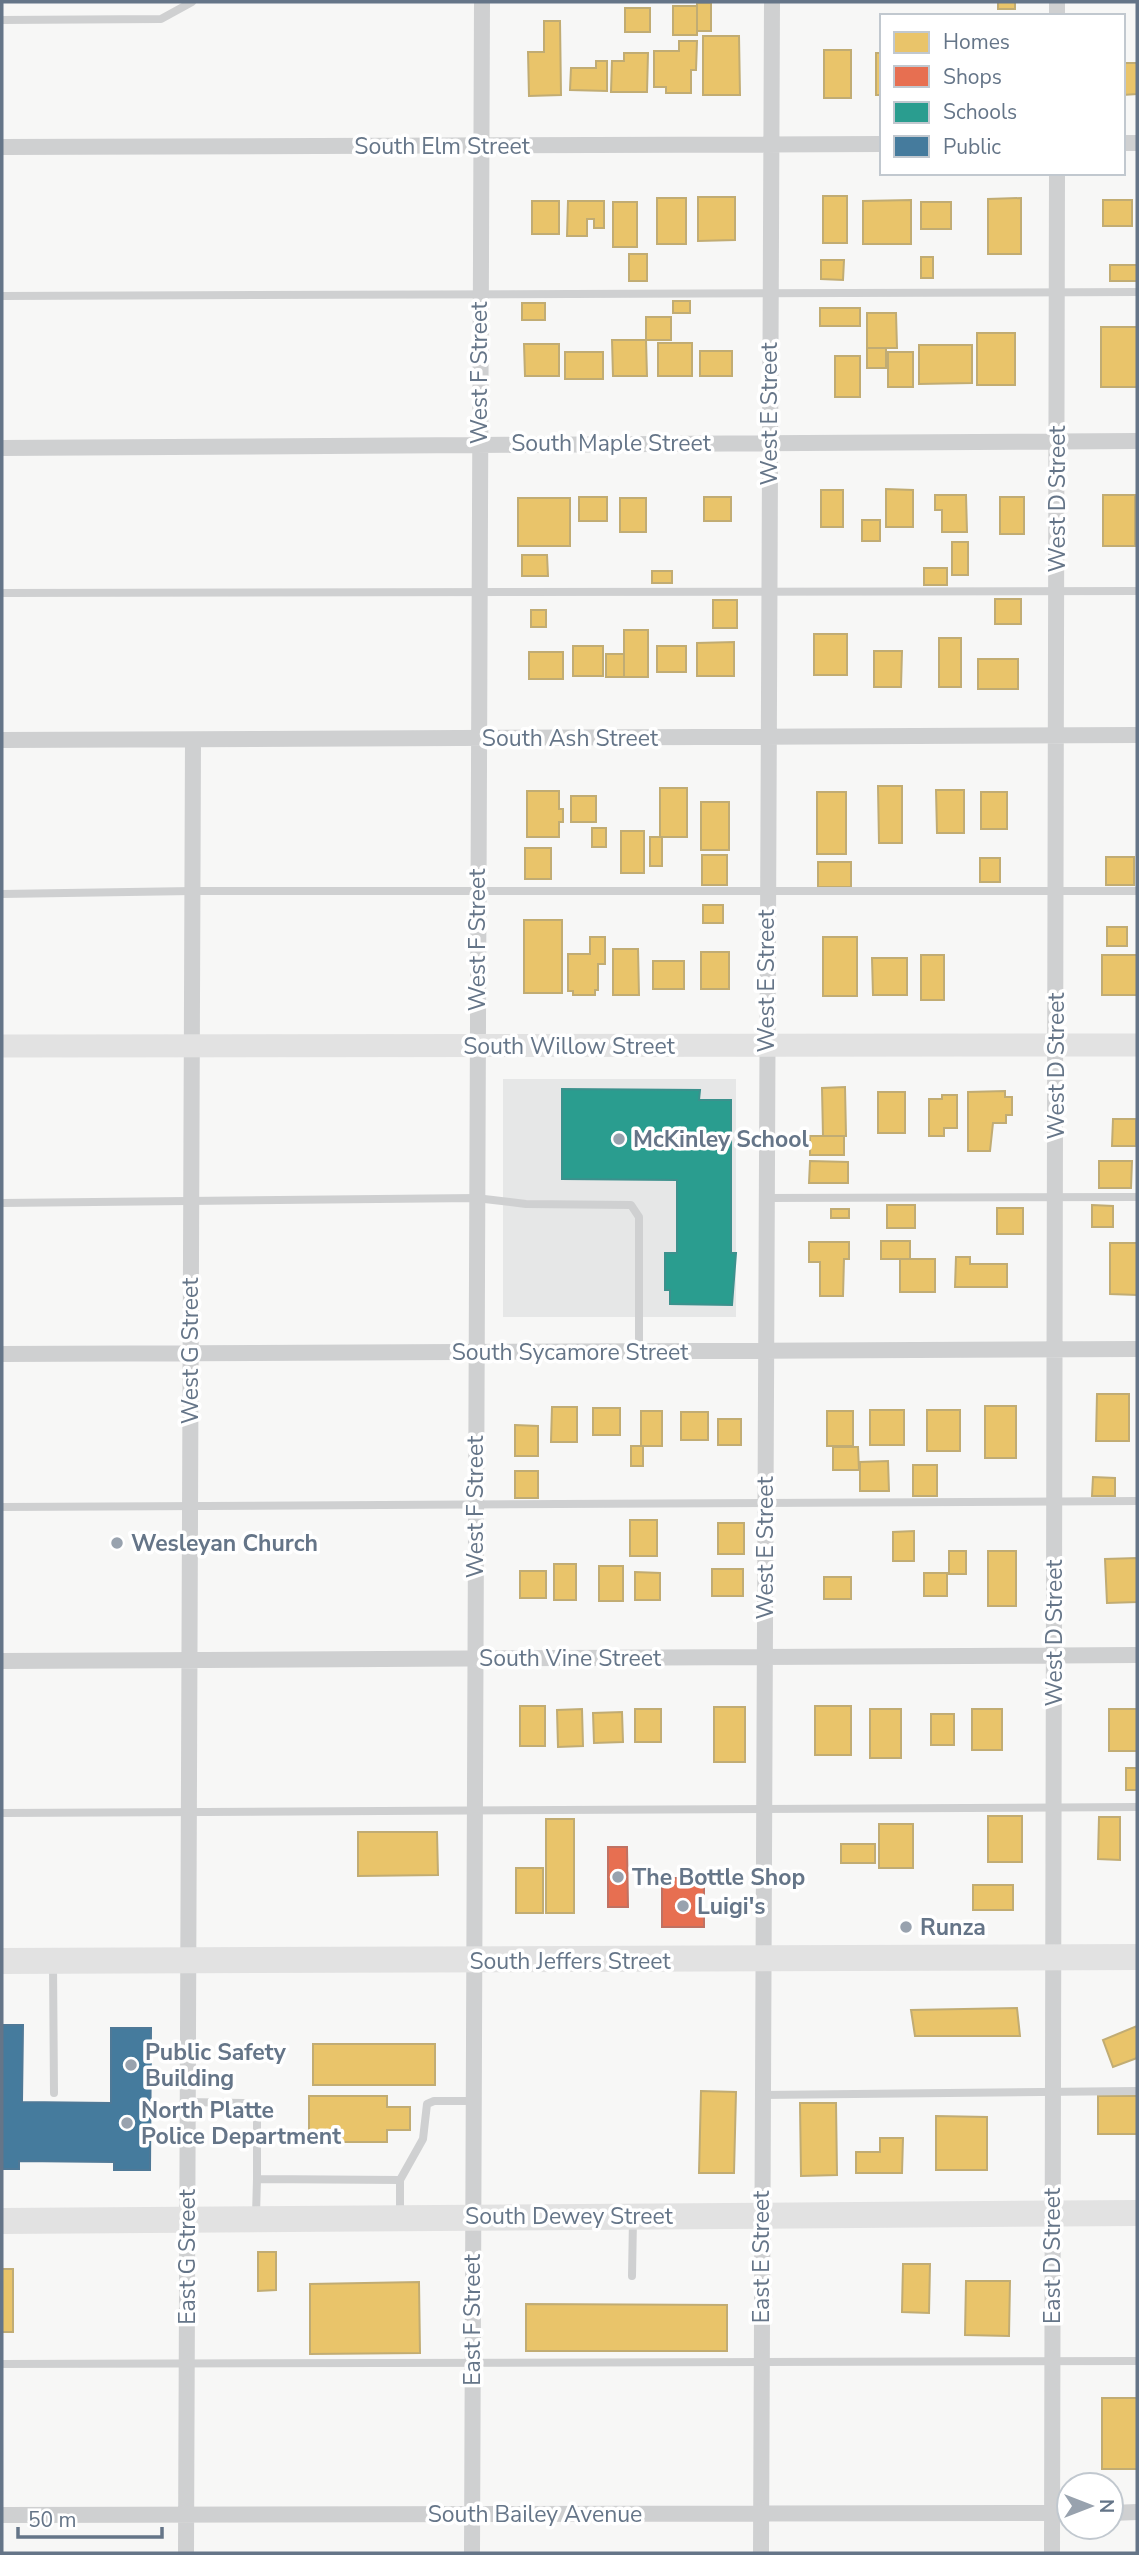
<svg xmlns="http://www.w3.org/2000/svg" width="1139" height="2555" viewBox="0 0 1139 2555" font-family="'Nunito Sans',sans-serif">
  <style>
    .built { fill: #e6e7e7 }
    .homes { fill: #e9c46a; stroke: #c1ac73; stroke-width: 2 }
    .shops { fill: #e76f51; stroke: #c07162; stroke-width: 2 }
    .schools { fill: #2a9d8f; stroke: #3c918d; stroke-width: 2 }
    .public { fill: #457b9d; stroke: #4f7997; stroke-width: 2 }
    .lines { fill: none; stroke-linecap: round; stroke-linejoin: round }
    .service { stroke: #cfd0d1; stroke-width: 8 }
    .minor { stroke: #cfd0d1; stroke-width: 16 }
    .secondary { stroke: #e2e2e2; stroke-width: 23 }
    .trunk { stroke: #e2e2e2; stroke-width: 26 }
    .poi-dot { fill: #98a2ae; stroke: #fff; stroke-width: 2.5 }
    .labels { text-anchor: middle; stroke-width: 7; stroke-linejoin: round; paint-order: stroke }
    .street-label { font-size: 23px; fill: #657588; stroke: #fff }
    .poi-label { font-size: 23px; font-weight: bold; fill: #657588; stroke: #fff; text-anchor: start }
  </style>
  <rect width="100%" height="100%" fill="#f7f7f6"/>
  <path class="built" d="M503,1079H736V1317H503Z"/>
  <path class="homes" d="M998,2H1015V9H998Z
    M697,3H711V31H697Z
    M673,6H697V35H673Z
    M625,8H650V32H625Z
    M544,21H560L561,95L529,96L528,52H544Z
    M703,36H739L740,95H703Z
    M679,41H697L696,70H691V93H666V87H654V51H679Z
    M824,50H851V98H824Z
    M624,53H648L647,92H611L612,61H624Z
    M876,53H882V95H876Z
    M596,61H607V91L570,90L571,68H596Z
    M1123,63H1137V94L1123,95Z
    M823,196H847V243H823Z
    M698,197H735V240L698,241Z
    M657,198H686V244H657Z
    M1021,198V254H988V199Z
    M911,200V244H863V201Z
    M1103,200H1132V226H1103Z
    M532,201H559V234H532Z
    M568,201H604V228H594V219H587V236H567Z
    M613,202H637V247H613Z
    M921,202H951V229H921Z
    M629,254H647V281H629Z
    M921,257H933V278H921Z
    M821,260H844L843,280L821,279Z
    M1110,265H1137V281H1110Z
    M673,301H690V313H673Z
    M522,303H545V320H522Z
    M820,308H860V326H820Z
    M867,313H896L897,348H867Z
    M646,317H671V340H646Z
    M1101,327H1137V387H1101Z
    M977,333H1015V385H977Z
    M612,340H646L647,376H613Z
    M658,343H692V376H658Z
    M524,344H559V376H525Z
    M919,345H972V383L919,384Z
    M867,348H886V368H867Z
    M700,351H732V376H700Z
    M565,352H603V379H565Z
    M888,352H913V387H888Z
    M835,356H860V397H835Z
    M886,489L913,490V527H886Z
    M821,490H843V527H821Z
    M935,495H966L967,532H942V510H935Z
    M1103,495H1135V546H1103Z
    M579,497H607V521H579Z
    M704,497H731V521H704Z
    M1000,497H1024V534H1000Z
    M518,498H570V546H518Z
    M620,498H646V532H620Z
    M862,520H880V541H862Z
    M952,542H968V575H952Z
    M522,555H547L548,576H522Z
    M924,568H947V585H924Z
    M652,571H672V583H652Z
    M995,599H1021V624H995Z
    M713,600H737V628H713Z
    M531,610H546V627H531Z
    M624,630H648V677H624Z
    M814,634H847V675H814Z
    M939,638H961V687H939Z
    M734,642V676H697V643Z
    M573,646H603V676H573Z
    M657,646H686V672H657Z
    M874,651H902L901,687H874Z
    M529,652H563V679H529Z
    M606,654H624V677H606Z
    M978,659H1018V689H978Z
    M878,786H902V843H879Z
    M660,788H687V837H660Z
    M936,790H964V833H937Z
    M527,791H559V809H563V822H559V837H527Z
    M817,792H846V854H817Z
    M981,792H1007V829H981Z
    M571,796H596V822H571Z
    M701,802H729V850H701Z
    M592,828H606V847H592Z
    M621,831H644V873H621Z
    M650,837H662V866H650Z
    M525,848H551V879H525Z
    M702,855H727V885H702Z
    M1106,857H1134V885H1106Z
    M980,858H1000V882H980Z
    M818,862H851V887H818Z
    M703,905H723V923H703Z
    M524,920H562V993H524Z
    M1107,927H1127V946H1107Z
    M590,937H605V964H598V990H595V995H573V991H568V954H590Z
    M823,937H857V996H823Z
    M613,949H638L639,995H613Z
    M701,952H729V989H701Z
    M921,955H944V1000H921Z
    M1102,955H1137V995H1102Z
    M872,958H907V995H873Z
    M653,961H684V989H653Z
    M845,1087L846,1136H823L822,1088Z
    M1005,1091V1097H1012V1115H1006V1123H993L990,1151H968V1092Z
    M878,1092H905V1133H878Z
    M942,1095H957V1128H944V1136H929V1099H942Z
    M1113,1119H1136V1146H1112Z
    M810,1136H844V1155H810Z
    M810,1161L848,1162V1183H809Z
    M1099,1161H1132L1131,1188H1099Z
    M887,1205H915V1228H887Z
    M1092,1205L1113,1206V1227H1092Z
    M997,1208H1023V1234H997Z
    M831,1209H849V1218H831Z
    M881,1241H910V1259H881Z
    M809,1242H849V1259H844L843,1296H820V1262H809Z
    M1110,1243H1137V1295L1110,1294Z
    M956,1257H970V1264H1007V1287H955Z
    M900,1259H935V1292H900Z
    M1097,1394H1129V1441H1096Z
    M985,1406H1016V1458H985Z
    M552,1407H577V1442H551Z
    M593,1408H620V1435H593Z
    M870,1410H904V1445H870Z
    M927,1410H960V1451H927Z
    M641,1411H662V1446H641Z
    M827,1411H853V1446H827Z
    M681,1412H708V1440H681Z
    M718,1419H741V1445H718Z
    M515,1425L538,1426V1456H515Z
    M631,1446H643V1466H631Z
    M833,1447H858L859,1470H833Z
    M888,1461L889,1491H860V1462Z
    M913,1465H937V1496H913Z
    M515,1471H538V1498H515Z
    M1093,1477L1115,1478V1496H1092Z
    M630,1520H657V1556H630Z
    M718,1523H744V1554H718Z
    M914,1531V1561H893V1532Z
    M949,1551H966V1574H949Z
    M988,1551H1016V1606H988Z
    M1137,1558V1602L1107,1603L1105,1559Z
    M554,1564H576V1600H554Z
    M599,1566H623V1601H599Z
    M712,1569H743V1596H712Z
    M520,1571H546V1598H520Z
    M635,1572L660,1573V1600H635Z
    M924,1573H947V1596H924Z
    M824,1577H851V1599H824Z
    M520,1706H545V1746H520Z
    M815,1706H851V1755H815Z
    M714,1707H745V1762H714Z
    M582,1709L583,1746L558,1747L557,1710Z
    M635,1709H661V1742H635Z
    M870,1709H901V1758H870Z
    M972,1709H1002V1750H972Z
    M1109,1709H1137V1751H1109Z
    M622,1712L623,1742L594,1743L593,1713Z
    M931,1714H954V1745H931Z
    M1126,1768H1137V1790H1126Z
    M988,1816H1022V1862H988Z
    M1099,1817H1120V1860L1098,1859Z
    M546,1819H574V1913H546Z
    M879,1824H913V1868H879Z
    M358,1832H437L438,1875L358,1876Z
    M841,1844H875V1863H841Z
    M516,1868H543V1913H516Z
    M973,1885H1013V1910H973Z
    M1017,2008L1020,2036H915L911,2010Z
    M1137,2026V2058L1113,2067L1103,2040Z
    M313,2044H435V2085H313Z
    M701,2091L736,2092L734,2173H699Z
    M309,2096H387V2107H410V2130H387V2142H309Z
    M1098,2096H1137V2134H1098Z
    M800,2103H836L837,2175L801,2176Z
    M936,2116L987,2117V2170H936Z
    M880,2138H903L902,2173H856V2152H880Z
    M258,2252H276V2290L258,2291Z
    M903,2264H930L929,2313L902,2312Z
    M2,2269H13V2332H2Z
    M966,2281H1010L1009,2336L965,2335Z
    M419,2282L420,2353L310,2354V2284Z
    M526,2304L727,2305V2351H526Z
    M1102,2398H1137V2469H1102Z"/>
  <path class="shops" d="M608,1847H627L628,1907H608Z
    M670,1878H704V1927H662V1886Z"/>
  <path class="schools" d="M562,1089L700,1090L699,1100H731V1253H736L732,1305L670,1304V1290H665V1253H677V1180L562,1179Z"/>
  <path class="public" d="M2,2025H23L22,2102L111,2103V2028H151L150,2170H114V2162L19,2161V2169H2Z"/>
  <g class="lines">
    <path class="service" d="M2,20L161,19L192,2
      M2,296L1137,292
      M2,593L1137,591
      M2,894L192,891H1137
      M766,1198L1137,1197
      M2,1203L476,1198L526,1204L631,1205L639,1217V1352
      M2,1507L1137,1501
      M2,1813L1137,1807
      M53,1964L54,2093
      M762,2095L1137,2091
      M187,2102L243,2103L253,2106L257,2116V2179L400,2180L423,2139L427,2104L434,2101H472
      M256,2215L257,2179
      M400,2215V2180
      M632,2276L633,2219
      M2,2364L1137,2361"/>
    <path class="minor" d="M1057,2V16
      M1123,143H1137
      M2,147L882,144
      M2,448L1137,441
      M2,740L1137,735
      M2,1354L1137,1349
      M2,1661L1137,1655
      M1111,2513L1137,2512
      M2,2515L1069,2513
      M186,2553L193,741
      M472,2553L482,2
      M761,2553L772,2
      M1052,2553L1057,173"/>
    <path class="secondary" d="M2,1046L1137,1045"/>
    <path class="trunk" d="M2,1961L1137,1957
      M2,2221L1137,2213"/>
  </g>
  <g class="poi-dot">
    <circle cx="619" cy="1139" r="7"/>
    <circle cx="117" cy="1543" r="7"/>
    <circle cx="618" cy="1877" r="7"/>
    <circle cx="683" cy="1906" r="7"/>
    <circle cx="906" cy="1927" r="7"/>
    <circle cx="131" cy="2065" r="7"/>
    <circle cx="127" cy="2123" r="7"/>
  </g>
  <g class="labels">
    <g class="street-label">
      <text x="442" y="154">South Elm Street</text>
      <text transform="translate(479 373) rotate(-90)" y="8">West F Street</text>
      <text transform="translate(769 414) rotate(-90)" y="8">West E Street</text>
      <text x="611" y="451">South Maple Street</text>
      <text transform="translate(1057 499) rotate(-90)" y="8">West D Street</text>
      <text x="570" y="746">South Ash Street</text>
      <text transform="translate(477 940) rotate(-90)" y="8">West F Street</text>
      <text transform="translate(766 981) rotate(-90)" y="8">West E Street</text>
      <text x="569" y="1054">South Willow Street</text>
      <text transform="translate(1056 1066) rotate(-90)" y="8">West D Street</text>
      <text transform="translate(190 1351) rotate(-90)" y="8">West G Street</text>
      <text x="570" y="1360">South Sycamore Street</text>
      <text transform="translate(475 1507) rotate(-90)" y="8">West F Street</text>
      <text transform="translate(765 1548) rotate(-90)" y="8">West E Street</text>
      <text transform="translate(1054 1633) rotate(-90)" y="8">West D Street</text>
      <text x="570" y="1666">South Vine Street</text>
      <text x="570" y="1969">South Jeffers Street</text>
      <text x="569" y="2224">South Dewey Street</text>
      <text transform="translate(1052 2256) rotate(-90)" y="8">East D Street</text>
      <text transform="translate(187 2257) rotate(-90)" y="8">East G Street</text>
      <text transform="translate(761 2257) rotate(-90)" y="8">East E Street</text>
      <text transform="translate(472 2320) rotate(-90)" y="8">East F Street</text>
      <text x="535" y="2522">South Bailey Avenue</text>
    </g>
    <g class="poi-label">
      <text x="633" y="1147">McKinley School</text>
      <text x="131" y="1551">Wesleyan Church</text>
      <text x="632" y="1885">The Bottle Shop</text>
      <text x="697" y="1914">Luigi's</text>
      <text x="920" y="1935">Runza</text>
      <text x="145" y="2060">Public Safety<tspan x="145" dy="26">Building</tspan></text>
      <text x="141" y="2118">North Platte<tspan x="141" dy="26">Police Department</tspan></text>
    </g>
  </g>
  <rect width="1139" height="2555" fill="none" stroke="#657588" stroke-width="7"/>
  <rect x="880" y="14" width="245" height="161" fill="#ffffff" stroke="#c1c8cf" stroke-width="2"/>
  <rect x="894" y="32" width="35" height="21" fill="#e9c46a" stroke="#c1c8cf" stroke-width="2"/>
  <text x="943" y="49" font-size="21" fill="#657588">Homes</text>
  <rect x="894" y="66" width="35" height="21" fill="#e76f51" stroke="#c1c8cf" stroke-width="2"/>
  <text x="943" y="84" font-size="21" fill="#657588">Shops</text>
  <rect x="894" y="102" width="35" height="21" fill="#2a9d8f" stroke="#c1c8cf" stroke-width="2"/>
  <text x="943" y="119" font-size="21" fill="#657588">Schools</text>
  <rect x="894" y="136" width="35" height="21" fill="#457b9d" stroke="#c1c8cf" stroke-width="2"/>
  <text x="943" y="154" font-size="21" fill="#657588">Public</text>
  <g transform="translate(1090 2506) rotate(90)"><circle r="33" fill="#ffffff" stroke="#c1c8cf" stroke-width="2"/>
  <path d="M0-5L12 26L0 18L-12 26Z" fill="#98a2ae"/>
  <text y="-10" font-size="19" font-weight="bold" text-anchor="middle" fill="#657588">N</text>
  </g>
  <path d="M18 2527v10h144v-10" fill="none" stroke="#657588" stroke-width="3.5"/>
  <text x="28" y="2527" font-size="21" fill="#657588" stroke="#ffffff" stroke-width="5" paint-order="stroke">50 m</text>
</svg>
